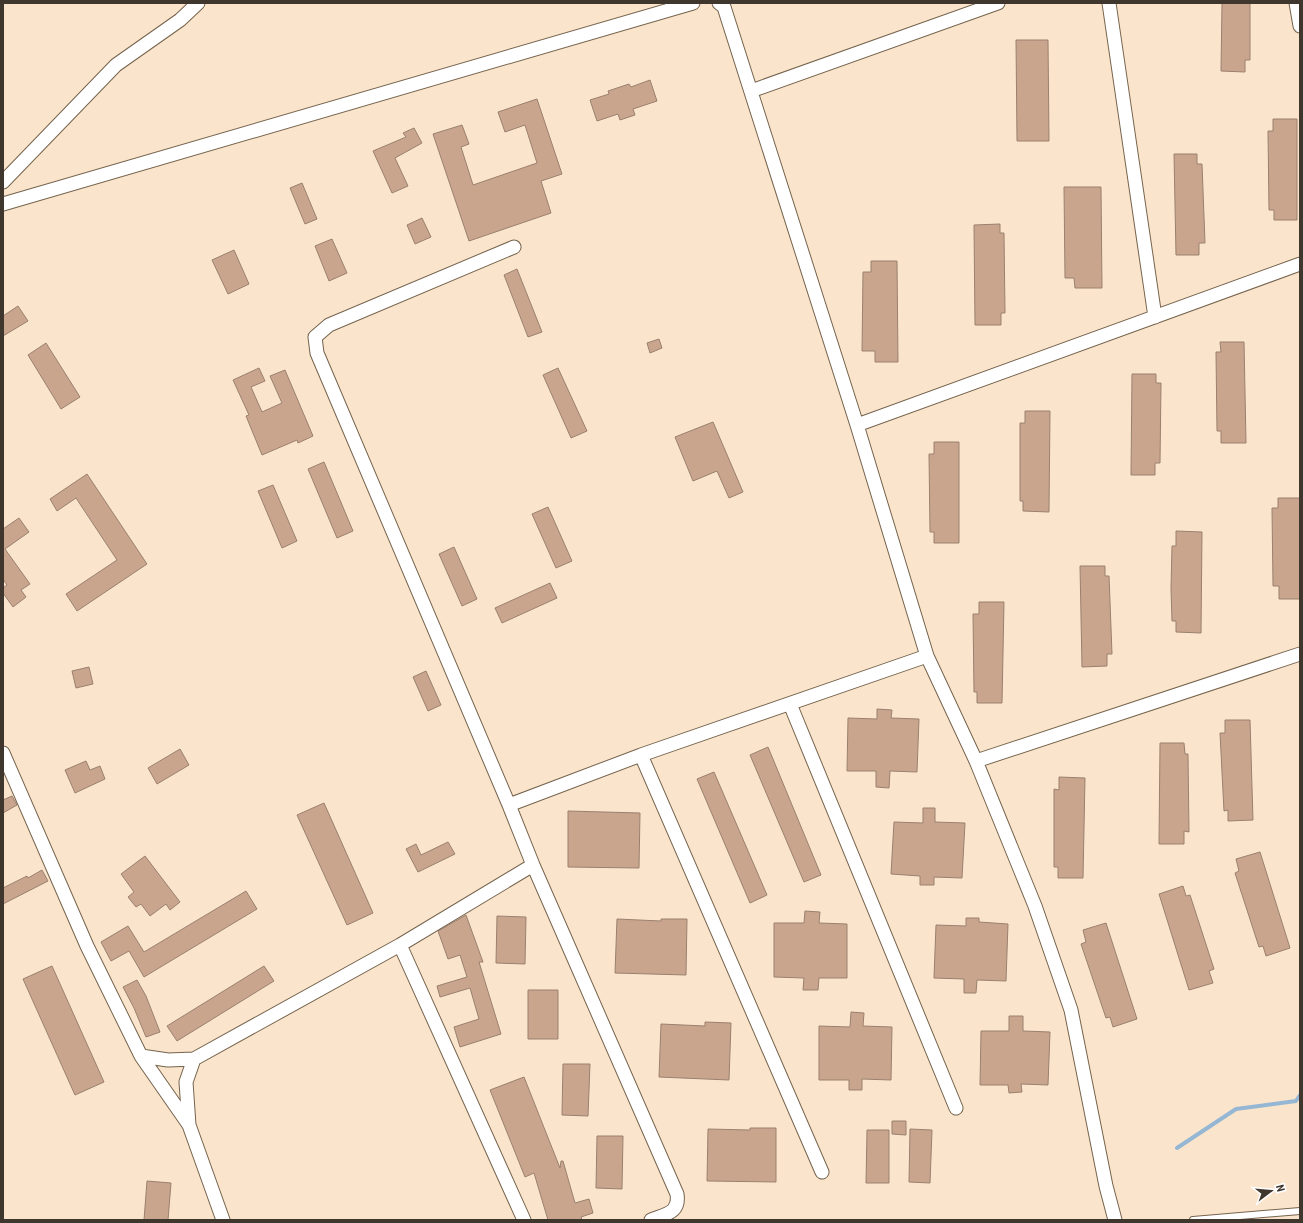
<svg xmlns="http://www.w3.org/2000/svg" width="1303" height="1223" viewBox="0 0 1303 1223" font-family="'Roboto Condensed',sans-serif">
  <style>
    .lines { fill: none; stroke-linecap: round; stroke-linejoin: round }
    .stream { stroke: #96b7d3; stroke-width: 4 }
    .building { fill: #caa58e; stroke: #9a806f }
    .service-casing { stroke: #75634d; stroke-width: 8 }
    .minor-casing { stroke: #75634d; stroke-width: 15 }
    .service { stroke: #fff; stroke-width: 6 }
    .minor { stroke: #fff; stroke-width: 13 }
  </style>
  <rect width="100%" height="100%" fill="#fae5cc"/>
  <g class="lines">
    <path class="stream" d="M1177,1148L1236,1109L1296,1101L1300,1095"/>
  </g>
  <path class="building" d="M1222,3H1250V60H1245V72L1221,71Z
    M1016,40H1048L1049,141H1017Z
    M650,80L657,101L633,109L635,115L620,120L618,114L597,121L590,100L609,94L608,91L629,84L631,87Z
    M537,99L562,174L541,181L551,213L469,241L433,134L462,125L469,144L461,147L473,185L537,163L525,125L505,132L498,112Z
    M1273,119H1297V220H1274V210H1269L1268,131H1273Z
    M414,128L422,143L395,158L408,186L392,193L373,151L406,137L403,133Z
    M1174,154H1197V164H1202L1205,243H1199V255H1176Z
    M302,183L317,219L305,224L290,188Z
    M1064,187H1101L1102,288H1075L1074,278H1065Z
    M422,218L431,237L415,244L407,225Z
    M1000,224V233H1004L1005,313H1001V325H975L974,225Z
    M332,239L347,273L329,281L315,246Z
    M234,250L249,284L228,294L212,260Z
    M871,261H897L898,362H875V351H862L863,272H871Z
    M517,269L542,332L528,337L504,275Z
    M18,306L28,321L3,336V316Z
    M659,339L662,348L650,353L647,343Z
    M1220,342H1244L1246,443H1221V431H1217L1216,352H1221Z
    M46,343L80,397L61,409L28,355Z
    M259,368L265,381L251,387L262,412L282,403L270,376L285,370L313,436L298,443L297,440L262,455L246,416L249,415L233,380Z
    M558,368L587,431L571,438L543,375Z
    M1132,374H1156V383H1161L1160,463H1155V475H1131Z
    M1025,411H1050L1049,512L1023,511V501H1020V423H1025Z
    M713,422L743,492L729,498L717,471L693,481L675,437Z
    M934,442H959V543H934V532H930L929,454H934Z
    M324,462L353,531L337,538L308,469Z
    M87,474L147,564L77,611L66,594L117,560L76,498L57,511L50,499Z
    M273,485L297,541L282,548L258,491Z
    M1278,498H1300V599H1279V586H1273L1272,508H1278Z
    M548,507L572,561L556,568L532,514Z
    M19,518L29,532L5,549L30,584L21,590L26,597L13,607L3,593V588L7,585L3,579V529Z
    M1176,531L1202,532L1201,633L1176,632V621H1172L1171,589L1172,546H1176Z
    M454,547L477,599L462,606L439,554Z
    M1080,566H1105V576H1109L1112,654H1107V666L1082,667Z
    M550,583L557,598L502,623L495,608Z
    M979,602H1004L1002,703H977V692H974L973,614H979Z
    M89,667L93,684L76,688L72,671Z
    M426,671L441,705L428,711L413,677Z
    M877,709L892,710L891,718L919,719L917,772L890,771L889,788L876,787V771H847L848,718L877,719Z
    M1225,720H1250L1253,820L1228,821V810L1224,811L1220,733H1225Z
    M1160,743H1184L1185,754H1188L1189,832L1184,831V844H1159Z
    M768,747L821,875L804,882L750,755Z
    M180,749L189,765L157,784L148,768Z
    M86,761L90,770L100,766L105,779L75,793L65,770Z
    M714,772L767,895L750,903L697,779Z
    M1059,777L1085,778L1083,878H1058V867H1054V789L1059,790Z
    M12,796L17,805L3,813V800Z
    M324,803L373,913L347,925L297,815Z
    M923,808H935V822L965,823L962,878L934,877V885H920V876L891,874L894,822L923,823Z
    M568,811L640,813L639,868L568,867Z
    M448,842L455,854L418,872L406,849L416,844L421,855Z
    M1260,852L1290,948L1266,956L1263,946L1259,947L1235,873L1239,871L1236,859Z
    M145,856L180,902L170,910L166,904L150,916L141,904L136,907L128,897L134,892L121,874Z
    M42,870L48,881L3,904V888L27,876L28,878Z
    M1183,886L1186,896L1190,895L1214,969L1209,971L1213,983L1189,990L1159,894Z
    M246,891L257,909L144,977L129,951L111,961L101,942L128,926L144,952Z
    M805,911L820,912L819,923L847,924V978H819L818,990H803L804,978L774,977V923H804Z
    M466,915L483,962H479L501,1034L460,1047L454,1027L479,1019L470,988L440,997L437,986L467,977L460,955L448,959L438,931Z
    M497,916L526,917L525,964L496,963Z
    M966,918H979V922L1008,924L1006,981L977,980L976,993H964V979L934,978L936,925L966,926Z
    M617,919L661,921V919H687L686,975L615,973Z
    M1106,923L1137,1019L1113,1027L1110,1017L1106,1018L1081,944L1086,942L1083,930Z
    M52,966L104,1082L75,1095L23,979Z
    M264,966L274,981L177,1041L167,1026Z
    M137,980L146,996L160,1032L146,1037L134,1008L123,987Z
    M528,990H558V1039H528Z
    M851,1012L864,1013L863,1026L892,1027L891,1080L862,1079V1090H849V1080H819V1026L850,1027Z
    M1009,1016H1023V1031L1050,1032L1048,1085L1021,1084L1022,1092L1009,1093L1008,1085H980L981,1031H1009Z
    M705,1022L731,1023L729,1080L659,1077L661,1024L705,1026Z
    M563,1064H590L588,1116L562,1115Z
    M524,1077L560,1168L561,1161H563L575,1203L589,1199L593,1213L581,1217L582,1220H548L534,1173L525,1177L490,1090Z
    M892,1121H906V1135L892,1134Z
    M750,1128H776V1182L707,1181L708,1129L750,1130Z
    M910,1129L932,1130L930,1183L909,1182Z
    M867,1130H889V1183H866Z
    M597,1136H623L622,1189L596,1188Z
    M147,1181L171,1183L168,1220H144Z"/>
  <g class="lines">
    <defs>
      <path id="service" d="M1193,1220L1300,1211"/>
      <path id="minor" d="M719,3L724,7L857,425L927,656L976,761L1035,906L1071,1010L1106,1186L1115,1220
        M1109,3L1155,317
        M1296,3L1300,26
        M751,91L998,3
        M3,182L116,65L180,20L198,3
        M3,204L693,3
        M514,247L329,325L315,337L317,353L509,805L533,865L677,1194C680,1213 666,1214 651,1220
        M857,425L1300,264
        M790,704L956,1108
        M3,753L87,946L141,1056L168,1060L194,1059L400,945L524,1220
        M641,755L822,1172
        M976,761L1300,654
        M509,805L641,755L927,656
        M400,945L533,865
        M141,1056L189,1125L223,1220
        M189,1125L186,1082L194,1059"/>
    </defs>
    <use href="#service" class="service-casing"/>
    <use href="#minor" class="minor-casing"/>
    <use href="#service" class="service"/>
    <use href="#minor" class="minor"/>
  </g>
  <rect width="1303" height="1223" fill="none" stroke="#3f372d" stroke-width="8"/>
  <g transform="translate(1271 1191) rotate(74)" stroke="#ffffff" stroke-width="3" paint-order="stroke">
  <path d="M0-3L7 15L0 10L-7 15Z" fill="#3f372d"/>
  <text y="-6" font-size="11" font-weight="bold" text-anchor="middle" fill="#3f372d">N</text>
  </g>
</svg>
